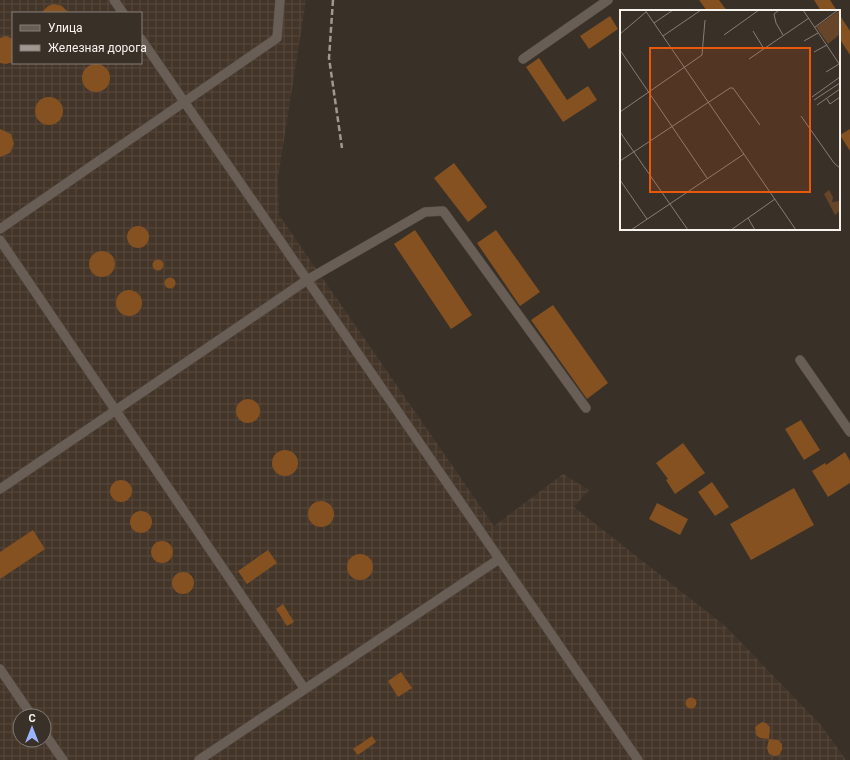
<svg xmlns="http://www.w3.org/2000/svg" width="850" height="760" viewBox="0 0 850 760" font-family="Roboto,sans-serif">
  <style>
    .industrial { fill: url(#industrial-grid); fill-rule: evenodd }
    .building { fill: #855121 }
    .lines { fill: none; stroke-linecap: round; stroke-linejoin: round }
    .minor-casing { stroke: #544d46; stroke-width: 10 }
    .minor { stroke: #695e56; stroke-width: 9 }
    .rail { stroke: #a09992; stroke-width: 2.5; stroke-dasharray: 6 3; stroke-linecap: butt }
    .inset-road { fill: none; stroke: #867e77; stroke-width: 1 }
    .view { fill: #e8590c; fill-opacity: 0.15; stroke: #e8590c; stroke-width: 2 }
    .inset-edge { fill: none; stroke: #f9f3ee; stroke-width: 2 }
  </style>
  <defs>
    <pattern id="industrial-grid" width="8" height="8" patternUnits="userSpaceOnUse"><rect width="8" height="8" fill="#443529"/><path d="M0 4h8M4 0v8" fill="none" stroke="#56493e"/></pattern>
  </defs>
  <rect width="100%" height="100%" fill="#393028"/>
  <path class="industrial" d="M0,0H306L278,178L279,215L494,526L563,474L589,490L574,507L725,626L821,725L846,760H0ZM13,13H141V63H13ZM20,716H44V740H20Z"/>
  <path class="building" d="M699,0H719L727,11H707Z
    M814,0H830L837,11H821Z
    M54,4L62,6L69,13H41L48,6Z
    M839,14L850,31V55L839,38Z
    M610,16L618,29L589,49L580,36Z
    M6,36L13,39V62L6,64L0,63V38Z
    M539,58L567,100L588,86L597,100L563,122L526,67Z
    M82 78a14 14 0 1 1 28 0a14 14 0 1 1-28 0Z
    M35 111a14 14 0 1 1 28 0a14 14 0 1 1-28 0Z
    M0,129L11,134L14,144L10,153L0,157Z
    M850,129V151L840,135Z
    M454,163L487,207L468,222L434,178Z
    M127 237a11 11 0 1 1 22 0a11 11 0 1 1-22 0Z
    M415,230L472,315L451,329L394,244Z
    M496,230L540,292L520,306L477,243Z
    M89 264a13 13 0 1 1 26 0a13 13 0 1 1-26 0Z
    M152.5 265a5.5 5.5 0 1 1 11 0a5.5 5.5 0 1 1-11 0Z
    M164.5 283a5.5 5.5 0 1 1 11 0a5.5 5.5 0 1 1-11 0Z
    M116 303a13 13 0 1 1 26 0a13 13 0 1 1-26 0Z
    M553,305L608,383L587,399L531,320Z
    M236 411a12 12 0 1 1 24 0a12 12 0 1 1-24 0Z
    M801,420L820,450L804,460L785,429Z
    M683,443L705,473L675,494L666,480L668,479L656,463Z
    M272 463a13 13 0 1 1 26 0a13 13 0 1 1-26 0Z
    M845,452L850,461V483L828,497L812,471L825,463L826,465Z
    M110 491a11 11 0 1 1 22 0a11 11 0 1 1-22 0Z
    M712,482L729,507L715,516L698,492Z
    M794,488L814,525L751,560L730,524Z
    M308 514a13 13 0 1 1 26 0a13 13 0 1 1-26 0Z
    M657,503L688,519L680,535L649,519Z
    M130 522a11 11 0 1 1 22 0a11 11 0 1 1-22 0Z
    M33,530L45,549L0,579V552Z
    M151 552a11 11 0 1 1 22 0a11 11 0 1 1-22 0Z
    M268,550L277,563L247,584L238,571Z
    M347 567a13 13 0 1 1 26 0a13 13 0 1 1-26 0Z
    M172 583a11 11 0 1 1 22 0a11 11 0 1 1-22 0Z
    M283,604L294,622L287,626L276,609Z
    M401,672L412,688L398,697L388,681Z
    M685.5 703a5.5 5.5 0 1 1 11 0a5.5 5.5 0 1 1-11 0Z
    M762,722L766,723L770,727L769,739L778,740L782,744V750L779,755L775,756L769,754L767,748L769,739L760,738L756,735L755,727Z
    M372,736L376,742L358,755L353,749Z"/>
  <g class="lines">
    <defs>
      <path id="minor" d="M114,0L123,13
        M141,39L638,760
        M523,59L608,0
        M0,229L277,38L280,0
        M0,240L304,688
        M800,360L850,432
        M0,489L307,280L425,212L443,211L586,408
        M0,669L32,716
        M44,733L63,760
        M199,760L499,559"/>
    </defs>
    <use href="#minor" class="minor-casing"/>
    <use href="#minor" class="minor"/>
    <path class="rail" d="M333,0L329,58L342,148"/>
  </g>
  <g transform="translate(620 10)">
    <rect width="220" height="220" fill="#393028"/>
    <path d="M220,0V24L208,34L196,17ZM209,180L213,187L212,192L220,191V201L215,205L204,184Z" fill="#674529"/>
    <path class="inset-road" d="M25,0L176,220M183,0L220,55M158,1L154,4L156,13L163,25M34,13L53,0M195,17L218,0M133,21L144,39M0,24L26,2M104,25L139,0M43,26L81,0M184,31L198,23M0,40L87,168M194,42L207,35M129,49L189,8M206,62L219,54M192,87L220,67M207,89L210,94L220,87M194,90L220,73M197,95L220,79M0,102L82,45L85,10M181,106L214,153L220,158M0,122L68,220M0,151L110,78H113L140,115M0,170L27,209M128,208L135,220M11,220L124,144M111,220L155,189"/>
    <path class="view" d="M30,38H190V182H30Z"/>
    <rect width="220" height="220" class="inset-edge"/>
  </g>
  <rect x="12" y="12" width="130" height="52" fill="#393028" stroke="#867e77"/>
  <rect x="20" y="25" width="20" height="6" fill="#695e56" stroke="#867e77"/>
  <text x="48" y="32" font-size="12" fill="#f9f3ee">Улица</text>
  <rect x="20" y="45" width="20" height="6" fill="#a09992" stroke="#867e77"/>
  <text x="48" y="52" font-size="12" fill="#f9f3ee">Железная дорога</text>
  <g transform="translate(32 728)"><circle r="19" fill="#393028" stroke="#867e77"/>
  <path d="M0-3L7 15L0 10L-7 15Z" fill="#9cb4fd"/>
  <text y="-6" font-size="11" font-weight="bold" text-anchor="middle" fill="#f9f3ee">С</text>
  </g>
</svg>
